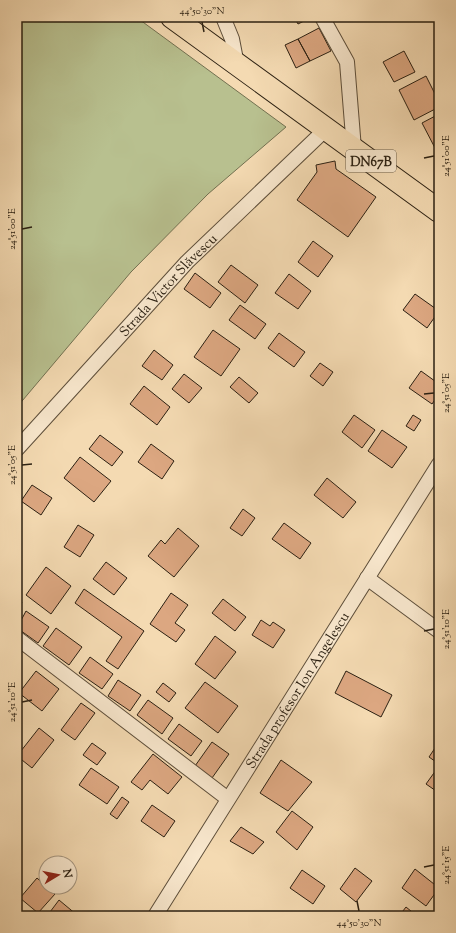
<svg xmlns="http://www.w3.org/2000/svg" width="456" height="933" viewBox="0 0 456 933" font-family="'Sorts Mill Goudy',serif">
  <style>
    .green { fill: #b8c08f; stroke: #727050 }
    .building { fill: #dca781; stroke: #2b2012 }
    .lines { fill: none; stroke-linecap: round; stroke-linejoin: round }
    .street-casing { stroke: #5d4e3a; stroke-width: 16 }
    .primary-casing { stroke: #2b2012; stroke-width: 24 }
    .street { stroke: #f8e7cd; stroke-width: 14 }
    .primary { stroke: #f4dab2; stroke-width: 22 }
    .ticks { fill: none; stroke: #2b2012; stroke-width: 1.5 }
    .labels { text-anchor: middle; stroke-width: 3; stroke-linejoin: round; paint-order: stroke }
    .shield { fill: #f8e7cd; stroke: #685c4a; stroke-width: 1 }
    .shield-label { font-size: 13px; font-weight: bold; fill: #2b2012 }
    .street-label { font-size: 14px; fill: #2b2012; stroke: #f8e7cd }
    .neatline { fill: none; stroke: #2b2012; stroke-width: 1.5 }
    .ticks-label { font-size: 10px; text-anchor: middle; fill: #2b2012 }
  </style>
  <rect width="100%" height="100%" fill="#f4dab2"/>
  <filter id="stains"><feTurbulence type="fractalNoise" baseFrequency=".005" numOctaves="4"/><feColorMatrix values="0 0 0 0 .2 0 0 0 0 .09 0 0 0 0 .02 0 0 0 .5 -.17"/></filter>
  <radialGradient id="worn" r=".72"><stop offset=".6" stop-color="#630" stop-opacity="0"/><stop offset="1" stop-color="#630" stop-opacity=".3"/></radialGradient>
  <path class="green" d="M17,17H136L286,127L208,194L131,272L17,407Z"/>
  <path class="building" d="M294,17H312L298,24Z
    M319,28L331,51L310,61L298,39Z
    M298,39L310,61L296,68L285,45Z
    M404,51L415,72L394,82L383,62Z
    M426,76L439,102V107L414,120L399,90Z
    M439,114V146L435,148L422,123Z
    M335,161L336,169L376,197L348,237L297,200L317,172L316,165Z
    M313,241L333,256L318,277L298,262Z
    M231,265L258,285L245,303L218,282Z
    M195,273L221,293L210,308L184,289Z
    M289,274L311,291L298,309L275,293Z
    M415,294L439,311L427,328L403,310Z
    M240,305L266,324L255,339L229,320Z
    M213,330L240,349L221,376L194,357Z
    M279,333L305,352L294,367L268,348Z
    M154,350L173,365L162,380L142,366Z
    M320,363L333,372L323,386L310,376Z
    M421,371L439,384V394L432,404L409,388Z
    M184,374L202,388L189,403L172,389Z
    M239,377L258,393L249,403L230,387Z
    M144,386L170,407L157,425L130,404Z
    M354,415L375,430L362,448L342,432Z
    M413,415L421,420L414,431L406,426Z
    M382,430L407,447L392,468L368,451Z
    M100,435L123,452L112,466L89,449Z
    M151,444L174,461L162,479L138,462Z
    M80,457L111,481L94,502L64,478Z
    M327,478L356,502L343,518L314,495Z
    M32,485L52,498L41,515L21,501Z
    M243,509L255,518L242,536L230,528Z
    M284,523L311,543L300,559L272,539Z
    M78,525L94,535L80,557L64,547Z
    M178,528L199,546L174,577L148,556L161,540L165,544Z
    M106,562L127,578L114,595L93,579Z
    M46,567L71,586L51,614L26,595Z
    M84,589L144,631L118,669L106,661L122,637L75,603Z
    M171,593L188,605L175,623L185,630L176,642L150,624Z
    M17,599L22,602L17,610Z
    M223,599L246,617L235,631L212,613Z
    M26,611L49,627L38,643L17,628Z
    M261,620L270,626L273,622L285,630L273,648L252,635Z
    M56,628L82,647L69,665L43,646Z
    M215,636L236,652L215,679L195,664Z
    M90,657L113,674L102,689L79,673Z
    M36,671L59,689L42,711L19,693Z
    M346,671L392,695L381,717L335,693Z
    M118,680L141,695L130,711L108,696Z
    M205,682L238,706L218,733L185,708Z
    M163,683L176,693L169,702L156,692Z
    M148,700L173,718L162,734L137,715Z
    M81,703L95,713L75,740L61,730Z
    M179,724L202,741L191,756L168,739Z
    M39,728L54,740L32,768L17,756Z
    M212,742L229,754L212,778L195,766Z
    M439,742V764L429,757Z
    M92,743L106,753L97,765L83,755Z
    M153,754L182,777L168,794L150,780L142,790L131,782Z
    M281,760L312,782L288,811L260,793Z
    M439,766V793L426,784Z
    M91,768L119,787L107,804L79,785Z
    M122,797L129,802L117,819L110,814Z
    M152,805L175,821L164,837L141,821Z
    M292,811L313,827L297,850L276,832Z
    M241,827L264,842L253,854L230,841Z
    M355,868L372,881L356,902L340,889Z
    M415,869L439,888L426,906L402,888Z
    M302,870L325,886L313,904L290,888Z
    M37,878L55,894L38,913L20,898Z
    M59,900L77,915L76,916H47Z
    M406,907L417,916H399Z"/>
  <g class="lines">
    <defs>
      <g id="street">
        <path d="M223,17L232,39L237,65"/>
        <path d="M322,17L347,62L354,149"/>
        <path id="s1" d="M17,449L187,262L326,129"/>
        <path d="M367,578L439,631"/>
        <path d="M17,638L228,799"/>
        <path id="s2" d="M155,916L439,464"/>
      </g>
      <path id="primary" d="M172,17L439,211"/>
    </defs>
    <use href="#street" class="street-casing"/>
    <use href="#primary" class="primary-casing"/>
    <use href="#street" class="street"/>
    <use href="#primary" class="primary"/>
  </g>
  <path class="ticks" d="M202,22L204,32M424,158L434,156M22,229L32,227M424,394L434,393M22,465L32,464M424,631L434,629M22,702L32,700M424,867L434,865M357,901L359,911"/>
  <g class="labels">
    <rect class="shield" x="346" y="150" width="50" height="22" rx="3"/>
    <g class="shield-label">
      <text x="371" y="166">DN67B</text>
    </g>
    <g class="street-label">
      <text dy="5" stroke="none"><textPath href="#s1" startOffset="223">Strada Victor Slăvescu</textPath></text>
      <text dy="5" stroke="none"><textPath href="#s2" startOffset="267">Strada profesor Ion Angelescu</textPath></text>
    </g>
  </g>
  <rect width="456" height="933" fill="none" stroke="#f4dab2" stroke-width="44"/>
  <g transform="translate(58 875) rotate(80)"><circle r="19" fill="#f8e7cd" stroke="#a69782"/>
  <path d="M0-3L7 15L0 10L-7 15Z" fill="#8f2418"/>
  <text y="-6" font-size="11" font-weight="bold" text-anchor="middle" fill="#2b2012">N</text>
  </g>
  <rect x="22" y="22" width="412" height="889" class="neatline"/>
  <g class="ticks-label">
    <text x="202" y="14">44°50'30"N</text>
    <text transform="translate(445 156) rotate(-90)" y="4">24°51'00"E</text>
    <text transform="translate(11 229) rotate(-90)" y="4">24°51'00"E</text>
    <text transform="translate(445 393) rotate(-90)" y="4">24°51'05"E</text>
    <text transform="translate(11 465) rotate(-90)" y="4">24°51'05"E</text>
    <text transform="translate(445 629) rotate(-90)" y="4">24°51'10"E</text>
    <text transform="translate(11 702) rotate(-90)" y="4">24°51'10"E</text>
    <text transform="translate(445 865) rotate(-90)" y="4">24°51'15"E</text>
    <text x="359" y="926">44°50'30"N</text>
  </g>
  <rect width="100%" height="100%" filter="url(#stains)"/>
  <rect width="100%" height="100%" fill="url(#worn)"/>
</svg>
